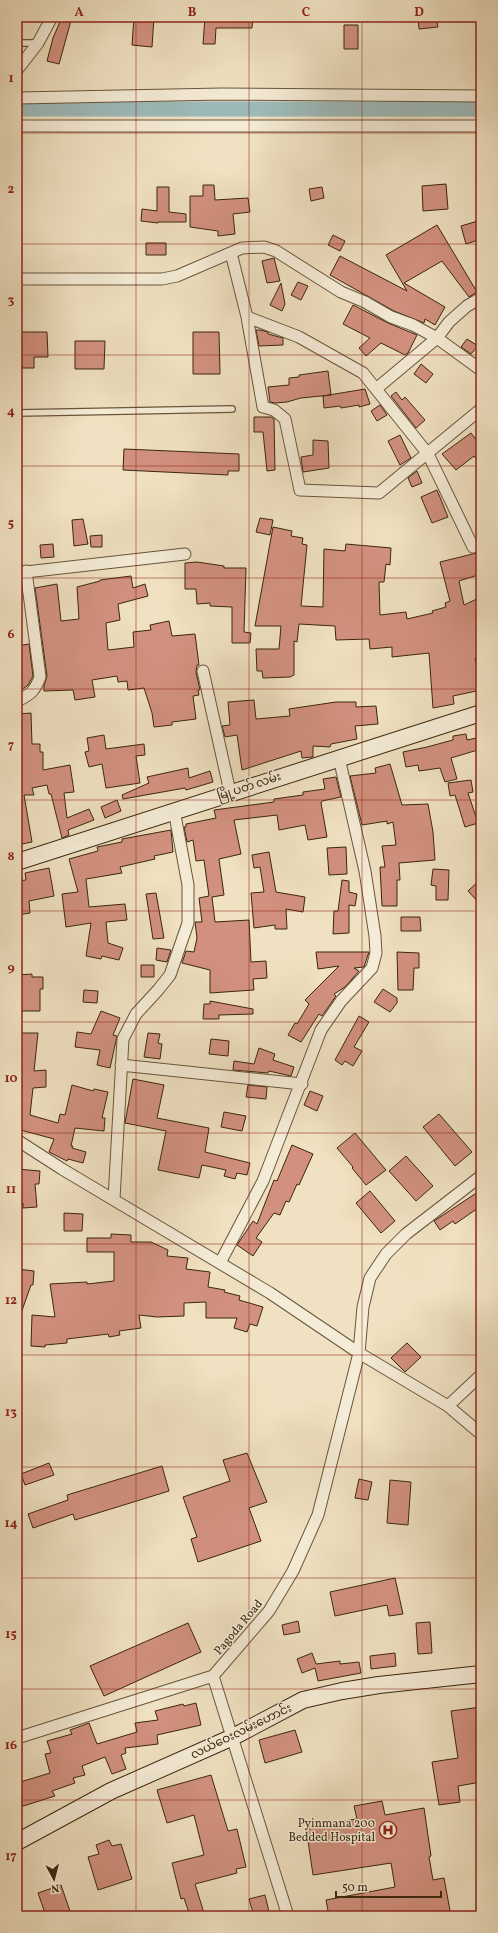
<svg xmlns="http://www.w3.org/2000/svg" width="498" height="1933" viewBox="0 0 498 1933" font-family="Vollkorn,'Noto Sans Myanmar',serif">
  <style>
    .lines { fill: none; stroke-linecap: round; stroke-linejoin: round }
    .canal { stroke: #9dbbbc; stroke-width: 15 }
    .building { fill: #d2917f; stroke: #3a260d }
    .lane-casing { stroke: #68553a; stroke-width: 8 }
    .street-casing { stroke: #68553a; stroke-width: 13 }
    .secondary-casing { stroke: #3a260d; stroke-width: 18 }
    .lane { stroke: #f5ecd7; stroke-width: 5.5 }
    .street { stroke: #f5ecd7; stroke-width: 11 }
    .secondary { stroke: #f5ecd7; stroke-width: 16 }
    .grid { fill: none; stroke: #8f2418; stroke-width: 1; stroke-opacity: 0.55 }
    .labels { text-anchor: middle; stroke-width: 3; stroke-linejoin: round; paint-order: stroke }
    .street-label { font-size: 12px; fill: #3a260d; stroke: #f5ecd7 }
    .poi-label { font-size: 12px; fill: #3a260d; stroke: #f5ecd7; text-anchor: end }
    .neatline { fill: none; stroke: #8f2418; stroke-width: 1.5 }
    .grid-label { font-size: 13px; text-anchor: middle; font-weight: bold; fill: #8f2418 }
  </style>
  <rect width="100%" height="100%" fill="#f0e1c2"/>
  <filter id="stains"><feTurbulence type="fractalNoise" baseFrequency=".005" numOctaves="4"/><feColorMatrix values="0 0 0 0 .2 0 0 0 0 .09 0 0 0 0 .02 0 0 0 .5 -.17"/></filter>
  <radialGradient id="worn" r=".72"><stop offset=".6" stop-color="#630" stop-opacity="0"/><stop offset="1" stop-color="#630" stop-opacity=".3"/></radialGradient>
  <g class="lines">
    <path class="canal" d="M17,109H481"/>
  </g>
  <path class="building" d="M62,17H72L59,64L47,61L53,38Z
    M134,17H154L152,47L132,45Z
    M205,17H253L252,28H216L215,44H203Z
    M418,17H436L438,27L419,29Z
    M344,25H358V49H344Z
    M446,184L448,209L423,211L422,186Z
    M203,185H214L215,200L248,198L250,212L233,214L235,234L218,236V231L190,227V196H203Z
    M157,187H169V212L186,214V222H158V223L141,221L142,209L157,211Z
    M322,187L324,198L311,201L309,189Z
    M481,220V239L466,244L461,226Z
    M437,225L477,292L469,297L442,261L404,283L445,307L435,325L425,319L424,323L394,311L330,275L340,256L407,291L386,255Z
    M333,235L345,241L340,251L328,245Z
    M146,243H166V255H146Z
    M274,258L280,281L267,283L262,261Z
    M298,282L308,286L301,300L291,295Z
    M281,283L285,304L282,311L270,305Z
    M353,305L388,323L417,335L408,353L405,355L381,343L366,356L359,348L370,338L343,324Z
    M256,330H260L268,332V334L283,338V345L259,346Z
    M17,332H47L48,357H34V368H22L21,357H17Z
    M193,332H219L220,374H193Z
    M467,339L478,346L471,354L461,347Z
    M75,341H105L104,369H75Z
    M421,364L433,374L426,383L414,374Z
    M328,371L331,395L301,398L287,402L275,403L270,402L268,387L289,385V378L299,377V375Z
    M365,389L370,404L359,407V405L341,408L340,406L324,408L323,396Z
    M396,392L402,400L405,397L425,420L416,428L391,396Z
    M380,405L387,415L377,421L371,411Z
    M254,417H271L274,419L275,470L267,471L263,432H254Z
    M471,433L481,446V466L474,456L456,470L442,454Z
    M400,435L411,458L400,465L388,441Z
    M313,440L328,441L329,468L303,472L301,457L313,455Z
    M124,449L239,454V471H228V475L123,470Z
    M417,471L422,483L412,487L408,478Z
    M437,490L448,517L432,523L421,497Z
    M260,518L273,520L270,535L256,532Z
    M83,519L88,544L74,546L72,520Z
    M273,527L292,531L291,536L303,538L302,544L307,545L301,606L323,607L324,549L345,551L346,544L391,548L390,565L386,564L384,582H379L380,615L406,612L407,619L433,613L432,611L446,607L445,603L450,601L440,562L481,552V574L459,581L464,605L481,597V657L475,658L481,690L453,696L454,704L433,708L429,653L392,657V647L370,649L369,639L336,640L335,626L299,624L297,642L294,641V675L290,677L263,678L262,671H257L256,649H279L281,626H255Z
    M102,535V547H91L90,536Z
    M53,544L54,557L41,558L40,545Z
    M197,562L224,566V568H246L244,632L251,633L250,643H232V607L210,606V603L197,604L196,589H185V563Z
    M131,576L133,588L145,584L148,596L118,604L120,620L106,623L108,650L134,647L133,632L151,630L150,625L169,621L172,636L195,634L199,665H197L196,672L200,690H198L199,695L193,696L196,719L172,722V725L154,727L152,713L144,688L128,690L127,681L118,682L117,676L92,680L95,697L75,700L73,690L44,691V686L47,676L35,588L57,584L61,621L79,619L77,587L100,581V580Z
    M29,644L33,676L28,685L21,690L17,662V646Z
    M254,700L256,719L290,716L289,709L336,702H356V707L376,706L378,724L355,726L357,739L331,744L330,747L313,746V757L302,758L301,751L242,770L237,735L225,737L222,726L230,725L228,702Z
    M31,713L32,744H40V752H43V770L70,765L74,792L64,793L67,818L89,809L94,820L68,830L69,835L62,838L51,794H49L47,785L32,788L34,795H24L32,842L17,845L18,714Z
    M466,734L467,740L481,737V749L451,758L457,779L445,782L440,768L419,771L418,765L406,767L403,752L427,747L453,740V736Z
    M104,735L106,749L144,744L145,755L136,756L140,783L106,788L102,764L89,767L85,752L89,751L87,738Z
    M390,764L402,805L428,804L433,832L435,860L399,863L400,880H397V906H382L380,867H385L382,846L396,845L393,822L387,824V821L362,825L350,776L376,773L375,768Z
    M188,768L189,778L210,771L213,782L186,790L185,788L123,799L122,795L149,783L147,777Z
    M336,777L341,797L322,801L321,803L327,837L308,840L305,825L279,830L277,815L234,820L241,854L219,859L224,895L212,897L215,922L249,920L251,962L266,961L267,978L253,979L254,990L210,993V970L182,963L186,951L194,952L197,938L195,922H202L199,898L209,896L204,860L196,861L193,840L187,842L184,827H186V824L216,818L214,810L274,802V799L303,795V792L325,789L323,779Z
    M471,780L473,792L468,793L478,823L465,827L455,795L450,796L448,783Z
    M117,800L121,811L105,818L101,807Z
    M171,830L173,852L154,856L155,859L120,867L122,873L86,879L89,907L125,904L127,920L106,922L108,943L123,948L119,960L102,956L101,959L86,956L91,923L66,927L62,894L78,892L69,859L98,851L97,847L122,842V839Z
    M346,847L347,874L329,875L327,848Z
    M269,852L276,892L305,897L303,912L286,909L287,929H275V925L254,928L251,893L264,892L260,867L254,868L252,855Z
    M49,868L54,896L29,901L30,913L17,915V881L26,880L25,873Z
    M433,869L449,870L448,900H436V886L431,885Z
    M481,879V905L468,891Z
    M342,880L349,881V892L357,894L355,906L349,905V933L333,934L334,911H338Z
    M156,893L164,938L153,939L146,894Z
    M401,917H420L421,931H401Z
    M157,948L171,950L167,962L156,960Z
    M316,952H369L364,967L354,968L359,971L345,987L334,994L336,996L322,1016L319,1014L301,1042L288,1035L295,1023L297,1024L309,1004L305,1000L339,966L318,969Z
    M397,952L419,953V968H414L413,990H398Z
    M141,965H154V977H141Z
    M32,974V977H43V989H40V1011H21V995L17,996V975Z
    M383,989L397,998V1003L390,1012L374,1002Z
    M84,990L98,991L97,1003L83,1002Z
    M210,1001L253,1009V1014L219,1015V1019H203L204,1004H210Z
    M101,1011L120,1018L113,1035L117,1036L110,1068L97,1065L100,1050L75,1047L77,1032L91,1034Z
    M359,1016L369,1022L354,1047L362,1051L353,1066L345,1061L342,1065L335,1060Z
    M18,1033H38L34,1071L46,1070V1087L33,1088L30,1115L58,1123L60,1114L65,1115L72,1085L93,1091L94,1089L108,1092L102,1118H105L104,1131L75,1128L71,1146H73L72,1148L86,1152L83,1163L68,1159L67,1161L49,1152L54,1139L17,1129V1077H19L21,1045H19Z
    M148,1033L160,1034L158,1043L162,1044L160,1059L144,1057Z
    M211,1039L229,1041L228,1056L209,1054Z
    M259,1048L275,1054L273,1060L294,1067L291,1076L269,1071L268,1073L233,1070L234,1061L254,1064Z
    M133,1079L164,1085L157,1118L209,1128L205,1152L250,1163L247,1175L237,1173L235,1179L224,1176L226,1170L202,1165L199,1178L158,1170L166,1131L125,1123Z
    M248,1085L267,1087L266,1099L246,1097Z
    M310,1091L323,1096L317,1111L304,1105Z
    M224,1112L246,1116L242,1131L221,1127Z
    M439,1114L472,1152L455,1166L423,1127Z
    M355,1133L386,1170L366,1185L352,1168L353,1167L337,1148Z
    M292,1145L313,1154L299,1185L297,1184L289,1202L286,1201L280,1215L274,1213L256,1238L262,1242L253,1256L237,1245L253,1221L257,1224L274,1180L277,1181Z
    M406,1156L433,1186L416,1201L389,1171Z
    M17,1169L40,1171L39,1184H35L37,1207L23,1208V1203L17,1204Z
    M481,1190V1206L455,1224L453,1221L440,1230L434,1221Z
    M370,1191L395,1221L381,1233L356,1203Z
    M64,1213L83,1214L82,1231H64Z
    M111,1234L131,1235V1242H151L168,1250L167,1256L188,1258L186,1269L210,1272L208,1287L225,1290L224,1292L240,1296L239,1300L263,1307L257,1326L250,1324L247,1332L234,1328L237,1318H206V1302L184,1303V1316L157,1317L139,1315L141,1328L119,1331L120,1335L109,1337L108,1334L67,1339V1343L45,1345V1347L31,1346L32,1315L55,1317L50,1284L87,1282V1284L114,1281V1252H87V1238H111Z
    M17,1269L34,1271L33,1285H31L19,1319L17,1318Z
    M407,1343L421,1357L405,1372L391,1358Z
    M247,1453L267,1502L249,1508L261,1541L198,1562L191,1539L197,1537L183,1497L230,1481L223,1460Z
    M49,1463L54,1475L25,1485L21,1474Z
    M162,1466L169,1491L75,1520L73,1514L33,1528L28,1514L68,1500L67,1495Z
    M359,1479L372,1482L368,1500L355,1498Z
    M390,1480L411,1482L408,1525L387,1523Z
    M395,1578L403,1614L389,1616L387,1605L335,1616L330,1592Z
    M298,1621L300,1632L284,1635L282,1625Z
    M430,1622L432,1653L418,1654L416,1623Z
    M188,1623L201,1652L104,1696L90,1666Z
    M312,1653L316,1664L340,1661V1664L359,1662L361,1673L318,1681L315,1668L302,1673L297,1659Z
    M395,1653L396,1666L371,1669L370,1656Z
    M196,1703L201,1725L157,1735L158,1744L125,1748L126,1753L121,1755L126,1769L112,1774L105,1757L82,1766L85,1775L73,1778L75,1783L52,1791L55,1796L17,1808V1783L50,1773L45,1754L51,1753L47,1741L72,1734L70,1730L89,1723L97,1744L137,1732L135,1723L158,1720L155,1711L183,1704L184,1706Z
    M481,1707V1782L458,1786L460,1802L439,1805L432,1762L458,1758L451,1711Z
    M295,1730L302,1752L265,1763L259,1740Z
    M211,1775L228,1831L237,1829L246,1867L236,1869L237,1873L195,1884L204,1913L190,1916L184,1898L181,1899L172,1863L204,1855L194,1815L167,1823L157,1790Z
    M382,1801L385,1815L424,1808L431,1856L429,1857L433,1880L444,1878L451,1916H329L326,1900L395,1887L391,1863L313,1875L306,1827L357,1819L354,1806Z
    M109,1840L112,1846L121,1844L132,1879L98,1890L88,1857L99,1854L96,1845Z
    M61,1885L71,1914L64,1916H46L38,1893Z
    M265,1895L270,1916H254L249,1899Z"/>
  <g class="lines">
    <defs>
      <path id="lane" d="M17,43H37
        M17,413L232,409"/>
      <path id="street" d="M17,70L38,43L52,17
        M17,98L222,94L481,96
        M17,126H481
        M231,253L247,317L263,407L274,410L285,419L300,490L379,493L481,409
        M17,279H162L177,276L242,248L264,247L276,251L341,292L365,302L391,317L413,325L437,338L481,370
        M247,317L299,337L363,373L428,454L473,547
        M376,389L437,338L449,322L467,306L481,298
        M17,573L185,554
        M203,671L230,792
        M17,701C30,695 35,691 40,677L26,571
        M121,1065L302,1084
        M17,1140L62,1169L270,1293L359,1353L448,1406L481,1434
        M114,1199L123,1039L136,1014L158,990L170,975L188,923V885L174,810
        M220,1263L263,1181L321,1030L341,1001L372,968L376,953L375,936L365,871L339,758
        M448,1406L481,1375
        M213,1676L288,1916
        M17,1738L213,1676L269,1611L293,1571L318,1515L359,1353L363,1307L370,1278L386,1254L406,1234L481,1176"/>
      <path id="secondary" d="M17,862L481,713
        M17,1842L111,1791L233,1737L303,1700L342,1691L379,1685L481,1674"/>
    </defs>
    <use href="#lane" class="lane-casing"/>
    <use href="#street" class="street-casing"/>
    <use href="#secondary" class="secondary-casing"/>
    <use href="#lane" class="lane"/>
    <use href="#street" class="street"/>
    <use href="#secondary" class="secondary"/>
  </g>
  <path class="grid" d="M136,17V1916M249,17V1916M362,17V1916M17,133H481M17,244H481M17,355H481M17,466H481M17,578H481M17,689H481M17,800H481M17,911H481M17,1022H481M17,1133H481M17,1244H481M17,1355H481M17,1467H481M17,1578H481M17,1689H481M17,1800H481"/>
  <defs>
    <symbol id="hospital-ring" viewBox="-11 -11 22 22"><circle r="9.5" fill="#f5ecd7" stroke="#8f2418" stroke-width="1.5"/><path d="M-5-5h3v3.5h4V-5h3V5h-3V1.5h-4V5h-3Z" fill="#8f2418"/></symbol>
  </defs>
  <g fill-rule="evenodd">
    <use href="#hospital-ring" x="378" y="1820" width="20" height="20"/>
  </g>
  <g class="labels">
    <g class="street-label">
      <text transform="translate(249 786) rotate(-18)" y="4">မြို့ပတ် လမ်း</text>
      <text transform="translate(238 1627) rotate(-50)" y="4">Pagoda Road</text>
      <text transform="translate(241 1731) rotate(-26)" y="4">လယ်ဝေးလမ်းဟောင်း</text>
    </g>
    <g class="poi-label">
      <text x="375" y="1827">Pyinmana 200<tspan x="375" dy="14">Bedded Hospital</tspan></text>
    </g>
  </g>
  <rect width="498" height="1933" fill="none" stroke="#f0e1c2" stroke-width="44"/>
  <g transform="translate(54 1879) rotate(173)" stroke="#f5ecd7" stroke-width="3" paint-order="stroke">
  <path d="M0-3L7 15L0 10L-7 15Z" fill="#3a260d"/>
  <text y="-6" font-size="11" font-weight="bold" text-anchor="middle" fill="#3a260d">N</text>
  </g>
  <path d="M336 1891v6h105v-6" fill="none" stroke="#3a260d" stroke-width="2"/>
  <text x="342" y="1891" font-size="12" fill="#3a260d" stroke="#f5ecd7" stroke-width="3" paint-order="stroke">50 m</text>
  <rect x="22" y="22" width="454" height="1889" class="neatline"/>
  <g class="grid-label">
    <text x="79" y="16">A</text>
    <text x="192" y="16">B</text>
    <text x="306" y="16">C</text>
    <text x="419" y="16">D</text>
    <text x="11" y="82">1</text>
    <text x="11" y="193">2</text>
    <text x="11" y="304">3</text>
    <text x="11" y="415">4</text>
    <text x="11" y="527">5</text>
    <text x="11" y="638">6</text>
    <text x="11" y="749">7</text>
    <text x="11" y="860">8</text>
    <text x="11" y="971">9</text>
    <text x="11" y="1082">10</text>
    <text x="11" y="1193">11</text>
    <text x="11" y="1304">12</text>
    <text x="11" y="1416">13</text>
    <text x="11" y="1527">14</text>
    <text x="11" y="1638">15</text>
    <text x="11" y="1749">16</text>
    <text x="11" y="1860">17</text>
  </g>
  <rect width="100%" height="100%" filter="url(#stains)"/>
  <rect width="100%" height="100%" fill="url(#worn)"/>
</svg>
